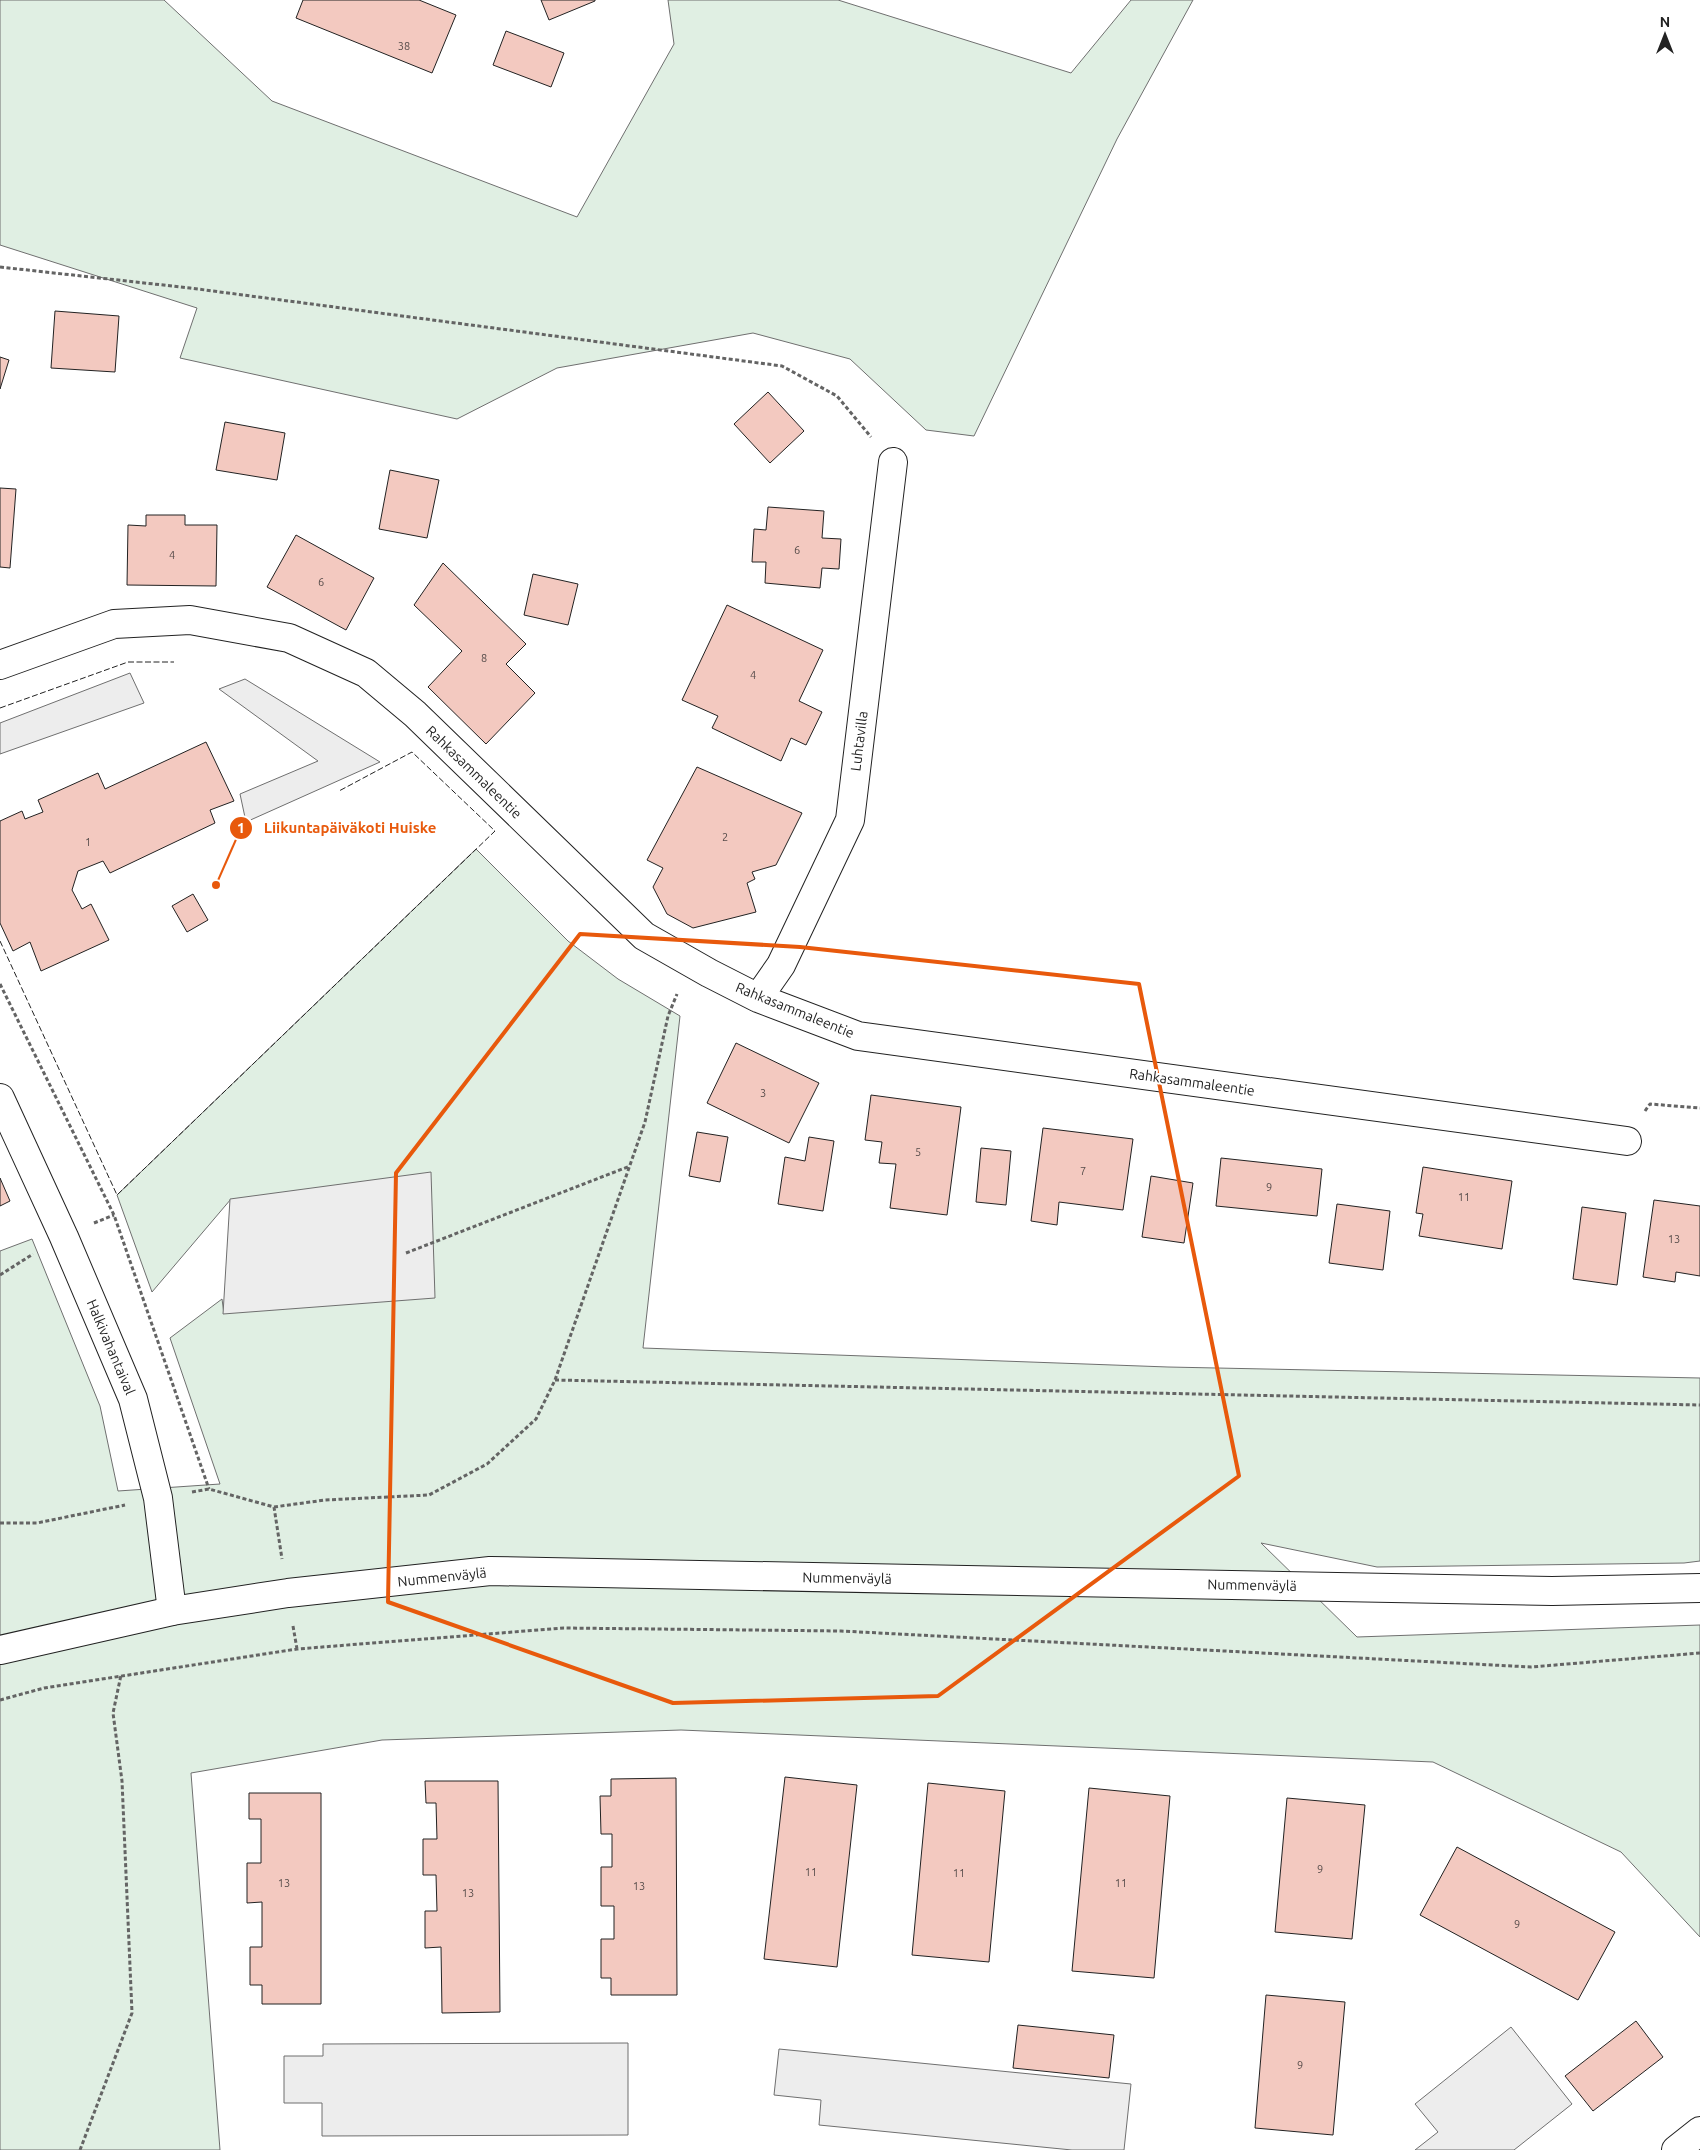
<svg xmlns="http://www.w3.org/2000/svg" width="1700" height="2150" viewBox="0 0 1700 2150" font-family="Ubuntu,sans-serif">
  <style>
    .green { fill: #e0efe3; stroke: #6f6f6f }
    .parking { fill: #ededed; stroke: #6f6f6f }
    .building { fill: #f3c9c0; stroke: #222 }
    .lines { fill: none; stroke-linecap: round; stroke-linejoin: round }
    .street-casing { stroke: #222; stroke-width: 30 }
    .secondary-casing { stroke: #222; stroke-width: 30 }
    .path { stroke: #646464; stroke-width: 3; stroke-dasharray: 4 2.5; stroke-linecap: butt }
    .street { stroke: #fff; stroke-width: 28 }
    .secondary { stroke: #fff; stroke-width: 28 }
    .fence { stroke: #222; stroke-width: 1; stroke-dasharray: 6 2.5; stroke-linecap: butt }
    .marked { fill: none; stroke: #e8590c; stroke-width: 4; stroke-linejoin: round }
    .labels { text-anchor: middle; stroke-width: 4; stroke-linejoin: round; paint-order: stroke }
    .number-label { font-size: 11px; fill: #564c4a }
    .street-label { font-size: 14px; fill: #222; stroke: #fff }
    .leader { fill: none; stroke: #e8590c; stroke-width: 2 }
    .callout-dot { fill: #e8590c; stroke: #fff; stroke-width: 2 }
    .mark-label { font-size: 15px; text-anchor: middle; font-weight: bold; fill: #fff }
    .callout-label { font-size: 15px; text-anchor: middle; font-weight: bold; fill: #e8590c; stroke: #fff; stroke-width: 4; stroke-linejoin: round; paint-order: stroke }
  </style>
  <rect width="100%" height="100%" fill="#fff"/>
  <path class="green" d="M0,0H164L272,101L577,217L674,44L668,0H838L1071,73L1131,0H1193L1117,139L974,436L926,430L850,359L753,333L557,368L457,419L180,358L197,308L0,245Z
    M476,849L568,941L618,979L680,1016L643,1348L1168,1367L1700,1378V1561L1684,1563L1377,1567L1261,1543L1357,1637L1700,1625V1937L1621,1852L1433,1762L681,1730L382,1740L191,1773L220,2150H0V1251L32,1239L100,1406L118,1491L220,1484L170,1338L222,1299L224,1314L231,1199L152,1292L117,1195Z"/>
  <path class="parking" d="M130,673L144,703L0,754V723Z
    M245,679L380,762L246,822L240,794L318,761L219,689Z
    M431,1172L435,1298L223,1314L230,1199Z
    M1511,2027L1572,2104L1514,2150H1415L1438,2132L1415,2104Z
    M628,2043V2135L322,2136V2103H284V2056H323V2044Z
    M779,2049L1131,2084L1124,2150H1072L819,2125L821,2100L774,2095Z"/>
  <path class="building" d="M303,0H419L456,15L432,73L296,18Z
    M541,0H595V1L549,20Z
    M506,31L564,53L551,87L493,65Z
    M55,311L119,316L115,372L51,368Z
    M0,357L9,360L0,389Z
    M768,392L804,431L770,463L734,424Z
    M225,422L285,433L277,480L216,470Z
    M390,470L439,480L427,538L379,529Z
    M0,488L16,489L10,568L0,567Z
    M768,507L824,511L822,538L841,539L839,569L822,568L820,588L765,583L766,562H752L754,529L766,530Z
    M146,515H185V525H217L216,586L127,585L128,525L146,526Z
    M296,535L374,578L346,630L267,587Z
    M443,563L526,644L506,664L535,693L486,744L428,687L462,651L414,605Z
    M533,574L578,584L568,625L524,615Z
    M727,605L823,650L799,701L822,712L806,745L791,738L781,761L712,728L718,716L682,700Z
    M206,742L234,801L210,810L215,823L110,873L103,861L78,871L72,890L82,909L91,904L109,940L41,971L30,942L13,951L0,923V821L22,811L25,819L43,812L38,800L98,773L105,789Z
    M697,767L802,813L776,865L752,872L755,879L747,883L756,912L693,928L667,914L653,887L663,868L647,860Z
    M193,894L208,920L187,932L172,906Z
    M736,1043L819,1083L789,1143L707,1103Z
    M871,1095L961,1107L947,1215L890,1208L896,1164L879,1163L882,1142L865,1140Z
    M1043,1128L1133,1139L1123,1210L1059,1202L1057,1225L1031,1221Z
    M697,1132L728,1137L720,1182L689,1176Z
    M809,1137L834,1141L823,1211L778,1204L785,1157L805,1161Z
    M981,1148L1011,1151L1006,1205L976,1202Z
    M1221,1158L1322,1169L1317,1216L1216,1206Z
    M1423,1167L1512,1181L1502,1249L1419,1236L1423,1214L1416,1213Z
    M1151,1176L1193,1183L1184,1243L1142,1237Z
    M0,1178L10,1201L0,1206Z
    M1654,1200L1700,1206V1276L1676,1272L1675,1282L1643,1277Z
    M1337,1204L1390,1211L1383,1270L1329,1263Z
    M1582,1207L1626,1213L1617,1285L1573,1279Z
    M785,1777L857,1785L837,1967L764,1959Z
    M676,1778L677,1995H611V1978H601V1939H614V1906H601V1867H612V1834H601L600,1796H611V1779Z
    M425,1781H498L500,2012L442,2013L441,1947L425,1948V1911H437L436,1875H423V1839H437L436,1803H426Z
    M928,1783L1005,1791L989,1962L912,1955Z
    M1089,1788L1170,1796L1154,1978L1072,1971Z
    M249,1793H321V2004H262V1985H250V1947H262V1902L247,1903V1863H261V1819H249Z
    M1287,1798L1365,1805L1352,1939L1275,1932Z
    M1457,1847L1615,1932L1578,2000L1420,1915Z
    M1266,1995L1345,2002L1333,2135L1255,2128Z
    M1636,2021L1663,2057L1593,2111L1565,2076Z
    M1018,2025L1114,2035L1109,2078L1013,2068Z"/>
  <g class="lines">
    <defs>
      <path id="street" d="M0,665L114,624L190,620L289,638L366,673L415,714L644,936L709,973L758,998L858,1036L1627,1141
        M758,998L781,965L850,820L893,462
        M0,1098L64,1237L133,1399L158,1498L172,1611
        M1676,2150L1700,2131"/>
      <path id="secondary" d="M0,1650L172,1611L288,1593L490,1571L1552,1591L1700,1588"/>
    </defs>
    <use href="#street" class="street-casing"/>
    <use href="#secondary" class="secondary-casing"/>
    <path class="path" d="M0,267L190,288L782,366L837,396L871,437
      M0,984L114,1215L209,1489
      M1645,1111L1650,1104L1700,1108
      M94,1223L114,1215
      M406,1253L630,1166
      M0,1275L33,1254
      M555,1380L1700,1405
      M192,1492L209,1489L274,1507L282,1559
      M274,1507L325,1500L429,1495L487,1464L536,1419L555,1380L645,1122L668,1016L677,994
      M0,1523H37L125,1505
      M293,1626L297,1649
      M0,1700L44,1688L297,1649L564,1628L841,1631L1531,1667L1700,1653
      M80,2150L132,2013L122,1781L113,1713L121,1675"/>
    <use href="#street" class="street"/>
    <use href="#secondary" class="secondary"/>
    <path class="fence" d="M0,708L128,662H174
      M0,941L117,1195L495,831L412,752L339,791"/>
  </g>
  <path class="marked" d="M580,934L800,947L1139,984L1239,1476L938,1696L673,1703L388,1602L396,1173Z"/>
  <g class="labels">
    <g class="number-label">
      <text x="404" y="50">38</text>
      <text x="797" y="554">6</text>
      <text x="172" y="559">4</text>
      <text x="321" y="586">6</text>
      <text x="484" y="662">8</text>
      <text x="753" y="679">4</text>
      <text x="725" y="841">2</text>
      <text x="88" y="846">1</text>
      <text x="763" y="1097">3</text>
      <text x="918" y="1156">5</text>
      <text x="1083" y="1175">7</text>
      <text x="1269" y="1191">9</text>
      <text x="1464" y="1201">11</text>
      <text x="1674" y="1243">13</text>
      <text x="1320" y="1873">9</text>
      <text x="811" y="1876">11</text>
      <text x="959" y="1877">11</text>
      <text x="284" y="1887">13</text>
      <text x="1121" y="1887">11</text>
      <text x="639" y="1890">13</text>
      <text x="468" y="1897">13</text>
      <text x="1517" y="1928">9</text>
      <text x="1300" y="2069">9</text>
    </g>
    <g class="street-label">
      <text transform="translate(859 741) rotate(-83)" y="5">Luhtavilla</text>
      <text transform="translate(474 772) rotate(44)" y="5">Rahkasammaleentie</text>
      <text transform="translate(795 1010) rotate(22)" y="5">Rahkasammaleentie</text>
      <text transform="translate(1192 1082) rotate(8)" y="5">Rahkasammaleentie</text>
      <text transform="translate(111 1347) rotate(67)" y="5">Halkivahantaival</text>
      <text transform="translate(442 1577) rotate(-6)" y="5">Nummenväylä</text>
      <text transform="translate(847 1578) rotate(1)" y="5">Nummenväylä</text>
      <text transform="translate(1252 1585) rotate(1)" y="5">Nummenväylä</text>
    </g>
  </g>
  <path class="leader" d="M216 885L241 828"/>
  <g class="callout-dot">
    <circle cx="216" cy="885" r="5"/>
    <circle cx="241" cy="828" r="12"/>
  </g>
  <g class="mark-label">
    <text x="241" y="833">1</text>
  </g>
  <g class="callout-label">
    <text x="350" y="833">Liikuntapäiväkoti Huiske</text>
  </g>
  <g transform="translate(1665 35)" stroke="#ffffff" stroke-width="4" paint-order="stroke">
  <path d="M0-4L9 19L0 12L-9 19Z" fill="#222222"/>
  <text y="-8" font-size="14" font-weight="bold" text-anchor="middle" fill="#222222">N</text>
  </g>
</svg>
